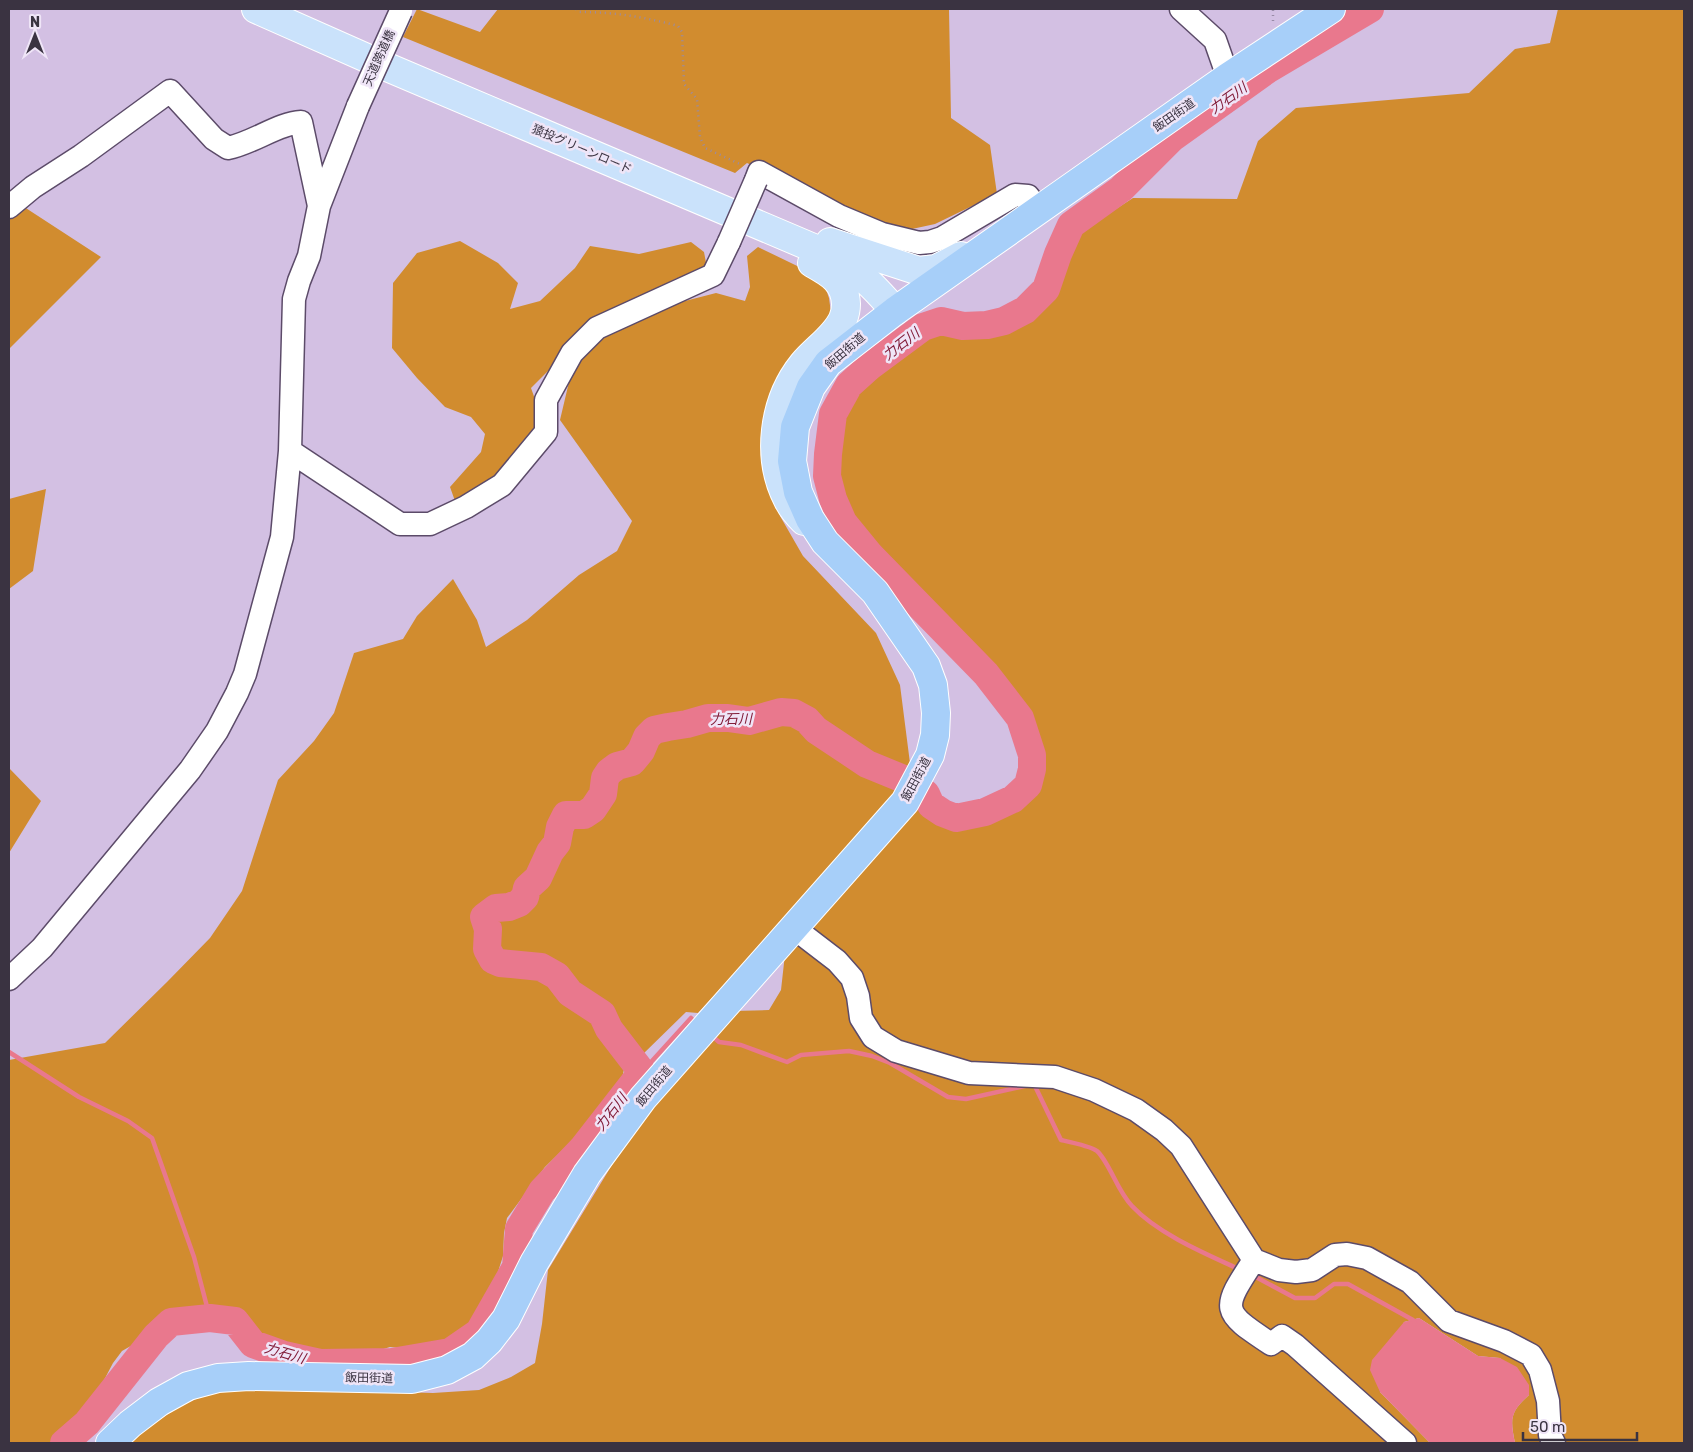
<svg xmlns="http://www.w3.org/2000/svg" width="1693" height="1452" viewBox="0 0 1693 1452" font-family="Rubik,'Noto Sans JP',sans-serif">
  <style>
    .green { fill: #d18c2f }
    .water { fill: #e9788d }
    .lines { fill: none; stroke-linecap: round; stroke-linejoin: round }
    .stream { stroke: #e9788d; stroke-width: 4.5 }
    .river { stroke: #e9788d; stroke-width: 28 }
    .minor-casing { stroke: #5c4b69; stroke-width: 25 }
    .major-casing { stroke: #fff; stroke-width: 30 }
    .highway-casing { stroke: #fff; stroke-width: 30 }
    .path { stroke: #998ba6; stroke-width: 2.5; stroke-dasharray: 1 4; stroke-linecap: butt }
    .minor { stroke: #fff; stroke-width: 22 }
    .major { stroke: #cae2fb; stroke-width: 28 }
    .highway { stroke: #a7cff9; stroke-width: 28 }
    .minor-bridge-casing { stroke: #5c4b69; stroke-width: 25; stroke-linecap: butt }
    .minor-bridge { stroke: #fff; stroke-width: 22 }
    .labels { text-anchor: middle; stroke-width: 5; stroke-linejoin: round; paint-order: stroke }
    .street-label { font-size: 12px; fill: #3a3341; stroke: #efe5f7 }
    .water-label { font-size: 14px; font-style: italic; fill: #821d39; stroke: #efe5f7 }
  </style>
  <rect width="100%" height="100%" fill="#d3c0e3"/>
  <path class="green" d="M417,9L480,32L498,9H949L951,118L990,145L997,194L935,224L912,229L880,224L747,163L735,173L403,37Z
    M1558,9H1684V1443H1515C1510,1418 1510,1412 1529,1395L1500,1358L1478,1356L1419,1318L1404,1322L1380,1392L1430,1443H125L180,1406L210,1393L267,1388L433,1393L479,1390L511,1377L535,1363L542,1324L548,1270L632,1132L734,1011L769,1010L781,990L785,954L918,804L951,819L966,821L1018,805L1034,783L1035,771L1038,755L1031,722L993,673L886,559L864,540L840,506L834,481L833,453L844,410L853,390L870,370L902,344L933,331L997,333L1040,309L1059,277L1074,236L1133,198L1237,199L1258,141L1296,108L1469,93L1515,49L1550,43Z
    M15,201L101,257L9,349V204Z
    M460,241L498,263L518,283L510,309L540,301L575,268L590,246L639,254L691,242L704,252L707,268L675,279L592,327L531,388L541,416L531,441L500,477L455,501L450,487L481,452L485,434L471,417L445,407L417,378L392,348L393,283L417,253Z
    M758,247L822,278L829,298L832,320L770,471L780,516L803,556L876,633L900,685L911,771L896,799L698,1013L686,1012L641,1056L630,1057L625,1065L620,1087L591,1118L581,1132L545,1167L507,1218L504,1233L503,1256L497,1275L478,1317L466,1333L447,1343L422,1350L390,1347L370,1353H345L324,1357L259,1342L252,1336L245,1319L238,1315L178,1314L158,1322L150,1335L122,1351L113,1363L82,1422L54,1443H9V1060L105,1043L167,982L210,938L242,891L278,780L314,741L334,713L354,653L403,639L417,616L453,579L477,620L486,647L527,620L579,575L617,551L632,521L560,420L573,365L610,332L685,301L716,293L745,301L750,287L747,256Z
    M46,489L33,571L9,589V499Z
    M9,768L41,801L9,853Z"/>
  <path class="water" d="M1419,1318L1478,1356L1500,1358L1517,1367L1529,1385V1395C1510,1412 1510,1419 1515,1443H1430L1380,1392L1370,1370L1372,1360L1404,1322Z"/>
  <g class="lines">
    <path class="stream" d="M711,1035L719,1042L741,1045L787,1062L801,1055L849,1051L872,1056L890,1063L948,1097L966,1099L1034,1084L1061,1140C1070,1142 1090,1146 1097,1151C1110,1163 1117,1191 1132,1206C1158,1234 1206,1254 1241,1270
      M9,1052L79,1097L128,1121L152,1138L194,1257L210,1318
      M642,1072L691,1018L697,1024
      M1252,1275L1295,1298H1315L1334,1284H1348L1413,1320L1415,1324"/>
    <path class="river" d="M64,1443L87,1423L156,1336L171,1322L210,1318L235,1321L253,1344L284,1355L320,1363L392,1362L450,1352L479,1332L516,1267L519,1229L542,1191L582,1149L642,1072L609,1029L602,1014L570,993L557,976L541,967L500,963L493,960L487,949L488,929L484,917L496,908L509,907L519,903L525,897L527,888L538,878L550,852L557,843L560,827L566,815H584L593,809L603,794L605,778L609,772L617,766L632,762L641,751L647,737L654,730L668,727L687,724L708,718H728L749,721L781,712L794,713L807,720L816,730L867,764L911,782L926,794L931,805L943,813L956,818L985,812L1013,799L1028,785L1032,769V755L1020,718L986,674L870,555L843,522L833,499L827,476L828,454L833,414L849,385L869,367L923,327L941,321L963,326L987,325L1004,321L1025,310L1046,289L1058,254L1071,225L1121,189L1172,138L1267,70L1370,9"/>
    <defs>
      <path id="minor" d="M1181,9L1215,40L1228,77
        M756,180L759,172L839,216L882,234L919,243L930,242L942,238L1015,195L1028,196L1039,210
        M9,207L33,187L81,156L170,91L214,139L228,148C253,143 279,123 301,122L319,206
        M290,451L400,524H430L466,507L502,485L546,432V400L572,353L597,328L713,275L729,242
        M794,928L837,961L852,978L858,996L861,1018L873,1037L896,1051L969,1073L1055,1077L1094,1090L1136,1110L1164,1130L1181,1146L1254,1260L1279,1270L1296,1272L1312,1270L1335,1255L1347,1254L1367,1258L1410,1282L1449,1321L1504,1341L1531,1355L1540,1370L1548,1401L1550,1435L1554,1443
        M9,979L42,948L190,770L217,731L237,693L245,674L282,537L290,451L294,299L299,281L309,256L319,206L358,106
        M1254,1260C1221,1310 1221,1311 1271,1344L1282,1336L1295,1345L1405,1443"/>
      <path id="major" d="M256,9L387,67L825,253C859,271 871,283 895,311
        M830,242L919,271L936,269L961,256
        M804,521C798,515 792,508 788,500C766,458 773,401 803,364C815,349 835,337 843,319C845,314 846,309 846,304C845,281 830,273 812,263"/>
      <path id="highway" d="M110,1443L130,1424L159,1402L188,1386L218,1378L249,1376L412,1379L447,1370L473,1356L489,1341L506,1319L534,1263L587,1174L643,1098L905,802L930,755L935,735L936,713L933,685L926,666L875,592L825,542L810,519L798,492L792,461L795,427L811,387L828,363L895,311L1228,77L1331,9"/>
    </defs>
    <use href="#minor" class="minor-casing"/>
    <use href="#major" class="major-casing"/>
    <use href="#highway" class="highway-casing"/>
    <path class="path" d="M576,9L579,12C614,12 645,17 678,26L682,32L684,84L697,99L700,137L705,148L742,165
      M1273,21V9"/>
    <use href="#minor" class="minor"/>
    <use href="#major" class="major"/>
    <use href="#highway" class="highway"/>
    <defs>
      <path id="minor-bridge" d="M358,106L401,11
        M729,242L756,180"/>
    </defs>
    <use href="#minor-bridge" class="minor-bridge-casing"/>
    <use href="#minor-bridge" class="minor-bridge"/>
  </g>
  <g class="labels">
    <g class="street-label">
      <text transform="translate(379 58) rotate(-66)" y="4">天道跨道橋</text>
      <text transform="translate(1174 115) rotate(-35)" y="4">飯田街道</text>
      <text transform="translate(582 149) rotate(23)" y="4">猿投グリーンロード</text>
      <text transform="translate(845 351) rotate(-41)" y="4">飯田街道</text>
      <text transform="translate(916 779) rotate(-62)" y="4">飯田街道</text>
      <text transform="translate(654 1086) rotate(-50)" y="4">飯田街道</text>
      <text transform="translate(369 1378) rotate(1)" y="4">飯田街道</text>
    </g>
    <g class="water-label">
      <text transform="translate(1228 98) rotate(-35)" y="5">力石川</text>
      <text transform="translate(901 344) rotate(-38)" y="5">力石川</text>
      <text transform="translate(731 719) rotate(-1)" y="5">力石川</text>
      <text transform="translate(611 1112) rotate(-52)" y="5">力石川</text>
      <text transform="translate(285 1353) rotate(16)" y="5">力石川</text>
    </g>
  </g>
  <rect width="1693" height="1452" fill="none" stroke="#3a3341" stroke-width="20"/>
  <g transform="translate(35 35)" stroke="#efe5f7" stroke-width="4" paint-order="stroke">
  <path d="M0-4L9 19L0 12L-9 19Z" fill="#3a3341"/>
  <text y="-8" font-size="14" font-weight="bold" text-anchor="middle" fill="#3a3341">N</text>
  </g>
  <path d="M1523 1432v8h114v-8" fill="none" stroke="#3a3341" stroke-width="2.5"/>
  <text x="1530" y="1432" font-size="15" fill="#3a3341" stroke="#efe5f7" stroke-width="4" paint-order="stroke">50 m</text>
</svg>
